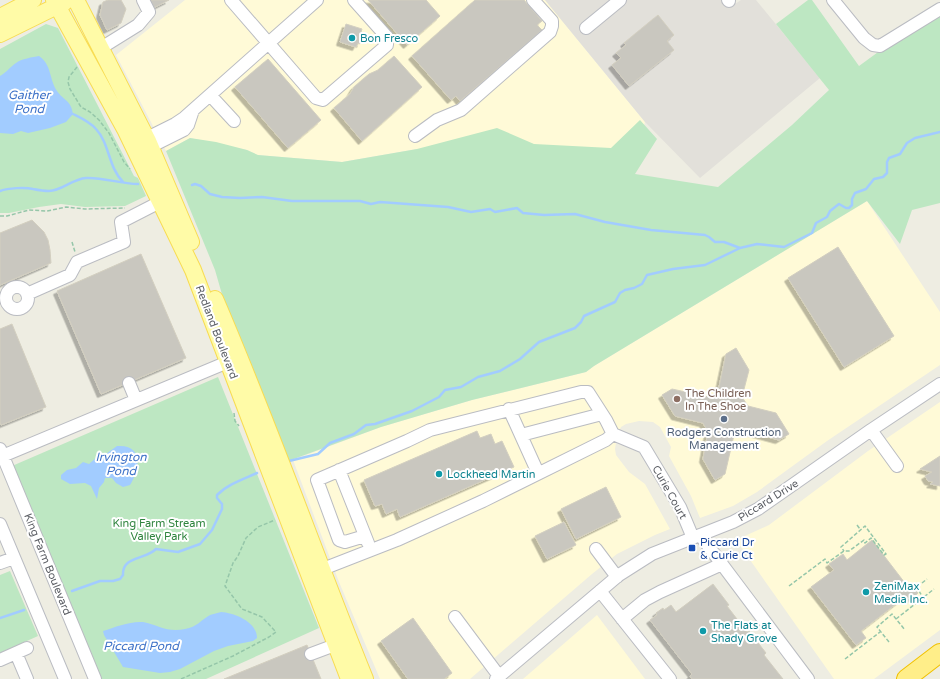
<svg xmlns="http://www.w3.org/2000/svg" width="940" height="679" viewBox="0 0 940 679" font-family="'Varela Round',sans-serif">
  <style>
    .commercial { fill: #fffad7 }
    .industrial { fill: #e2e0da }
    .green { fill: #bde7c2 }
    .water { fill: #a2ccff }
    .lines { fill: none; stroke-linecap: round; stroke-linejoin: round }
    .stream { stroke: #a2ccff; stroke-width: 2.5 }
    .building { fill: #c9c7bf; stroke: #d3cfc0; filter: url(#shadow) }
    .minor-casing { stroke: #babcc2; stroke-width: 14 }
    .major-casing { stroke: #f8dc52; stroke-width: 18 }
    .highway-casing { stroke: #f1c100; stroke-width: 20 }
    .path { stroke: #95c6a9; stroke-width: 1.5; stroke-dasharray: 4 2; stroke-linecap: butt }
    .minor { stroke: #fff; stroke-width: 12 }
    .major { stroke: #fffba7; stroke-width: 16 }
    .highway { stroke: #ffee89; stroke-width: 18 }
    .culture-dot { fill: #0f9aa8; stroke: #fff; stroke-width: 1.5 }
    .education-dot { fill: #8d6e63; stroke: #fff; stroke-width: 1.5 }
    .service-dot { fill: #5c6f8a; stroke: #fff; stroke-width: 1.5 }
    .transit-dot { fill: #1a4fb4; stroke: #fff; stroke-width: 1.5 }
    .labels { text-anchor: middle; stroke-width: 4; stroke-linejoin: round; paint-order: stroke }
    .culture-label { font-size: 11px; fill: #0d838f; stroke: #fff; text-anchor: start }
    .street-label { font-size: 11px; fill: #5b5e64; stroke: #fff }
    .education-label { font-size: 11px; fill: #785e54; stroke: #fff; text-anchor: start }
    .service-label { font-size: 11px; fill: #4e5e75; stroke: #fff }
    .park-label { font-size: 11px; fill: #30853f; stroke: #fff }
    .transit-label { font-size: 11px; fill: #164399; stroke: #fff; text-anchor: start }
    .water-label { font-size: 12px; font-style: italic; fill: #3e72c8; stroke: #fff }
  </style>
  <defs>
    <filter id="shadow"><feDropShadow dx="-3.5" dy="3.5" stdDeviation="0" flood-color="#0004"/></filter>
  </defs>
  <rect width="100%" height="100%" fill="#eeede2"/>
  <path class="commercial" d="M185,0H545L645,122L641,136L611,165L489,143L417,149L342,162L257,155L247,150L190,138L166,151L116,55Z
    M867,201L940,312V365L827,441L757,492L733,506L700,518L691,496L669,456L671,447L660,427L653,422L639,421L626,424L621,427L617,436L615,449L616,455L629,472L645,484L670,529L655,535L617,554L592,574L470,679H380L339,582L293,460L381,427L472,400L586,372L594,366Z
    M940,402V630L874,679H834L736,540L769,525L868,451Z
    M597,615L645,679H523Z"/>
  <path class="industrial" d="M545,0H722L729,8L741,0H756L820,78L700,178L645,122Z"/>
  <path class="green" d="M808,0H812L859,66L922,20L940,9V203L912,210L900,244L867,201L594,366L586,372L472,400L381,427L280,464L240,357L215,270L166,151L190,138L216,142L247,150L258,155L342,162L417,149L497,128L534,144L611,148L640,120L657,139L635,174L718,187L792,125L829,90L776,24Z
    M46,24L58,28L134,176L138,178L146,196L125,206L85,207L61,204L39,207L9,213H0V49Z
    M218,377L319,628L206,679H99L12,466Z
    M10,571L38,636L0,653V575Z"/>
  <path class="water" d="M39,56C52,65 49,79 57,91C64,101 71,100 73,114L66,122L50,128L28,133L21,131L13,134L0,133V76C7,72 10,67 16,63C21,59 33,57 39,56Z
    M117,446C144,444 140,469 130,485L123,487L116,483L112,478H105L104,482L99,488L97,499L91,486L85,483L70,484L61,479V475L67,470L76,468L83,462L89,464L97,457L103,456Z
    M221,612C235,613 257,622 257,638L253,641L228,646L214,651L180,669L170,672L160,673L123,667L104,635L103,631C115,627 130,621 143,622C158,625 168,633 185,629C197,627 201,620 210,615C213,614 218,613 221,612Z"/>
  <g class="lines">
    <path class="stream" d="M73,114C81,118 90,122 96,129C110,144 108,167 123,182
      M192,185L195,184L201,186L210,194L222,197L240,198L262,197L292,201H360L371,204L380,202L448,207L471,212L490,209L495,212L517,208L523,213L544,215L575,214L605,222L651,230L705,235L709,237L715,242H724L740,248
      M0,191C8,188 25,187 33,189C38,190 43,191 49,191C62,191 72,179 86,178C103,177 120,184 138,184
      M289,461L318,454L330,443L354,434L366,425L375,424L412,411L439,397L445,390L461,387L478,377L500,371L520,359L539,342L575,328L581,322L584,316L615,302L620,293L625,290L634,288L642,284L647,275L673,269L705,265L740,248L757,244L784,247L812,233L816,223L827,217L830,211L839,204L846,208H849L852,205V199L855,193L866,189L874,179L883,177L887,173V162L889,158L900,154L907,143L915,138L940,132
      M72,591L100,581H113L120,579L123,575C122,556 145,560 156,549L178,552L200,544L212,530L222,509V504L217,498V495C228,484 244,479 257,473
      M0,618L24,610"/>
  </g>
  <path class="building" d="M108,0H121L126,9L121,23L107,30L100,15L103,2Z
    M149,0H169L153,8Z
    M368,0H426L440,16L407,45Z
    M475,0H524L542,21L537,25L542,30L460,101L456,96L451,100L412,56Z
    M658,15L674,35L667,41L674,50L629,86L612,65L621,58L616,53L626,45L624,43Z
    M346,24L362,29L361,32L363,33L360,44L358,43L356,47L340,42Z
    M394,56L422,87L362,141L334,108L350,94L354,87L369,74L378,70Z
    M268,59L321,120L288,148L235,87Z
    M32,220L44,232L48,240L50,250L51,263L0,285V233Z
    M838,247L894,336L844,367L788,278Z
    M141,254L186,358L101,394L57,291Z
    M12,324L46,407L1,425L0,422V329Z
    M736,348L749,370L742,397L748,406L776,413L789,434L779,440L742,430L734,435L725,474L715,480L703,459L708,432L703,423L675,416L662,395L672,389L709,397L718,392L726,354Z
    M477,431L480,438L491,434L495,444L502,441L514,467L400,517L397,509L386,514L382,504L375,506L364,480Z
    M940,456V486L930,484L933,482L928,481L925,476L932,472L920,469Z
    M606,487L621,517L576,539L561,509Z
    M564,522L576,545L547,559L535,536Z
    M872,540L908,587L911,584L918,593L910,600L906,596L861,631L866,638L856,645L811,587L834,570L829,564L843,554L847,560Z
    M713,584L729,605L727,606L747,632L749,631L766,653L764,655L783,679H692L690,676L692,674L650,620L657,615L656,613L663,608L664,610L671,605L676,612Z
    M413,618L452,673L444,679H408L381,641Z
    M307,645L321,679H224Z"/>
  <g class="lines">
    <defs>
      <path id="minor" d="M231,0L316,98L323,100L387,45V37L354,0
        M728,0L729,1
        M833,0L864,38L873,45L880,46L940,9
        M586,28L620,0
        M101,48L138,25L149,12L143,0
        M210,95L234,121
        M415,136L437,120L461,110L550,32L552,26V21L533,0
        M139,142L175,124L184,118L317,0
        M144,150L184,130L188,125L193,110
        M6 298a11 11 0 1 1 22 0a11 11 0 1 1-22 0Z
        M27,294L70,275L77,262L124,242L121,222L160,202
        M129,383L136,400
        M509,409L538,473
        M871,430L897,466
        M613,434L644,447L680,507L693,538
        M521,435L602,414
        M0,449L95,679
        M0,457L235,359
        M339,470L368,543
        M0,524L65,679
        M700,535L808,679
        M596,549L617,577
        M0,563L14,558
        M315,572L397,540L483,501L606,440L613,434L606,420L588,392H581L430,430L407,441L317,480L339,540L345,542L365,536
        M600,591L670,679
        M455,617L499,676
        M622,619L645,600L660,592L722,564
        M16,653L27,679
        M311,654L335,645
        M0,660L27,648
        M496,679L619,575L652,554L733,522L758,509L871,430L940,384"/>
      <path id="major" d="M54,0L126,131L193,270L349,679
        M76,0L148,141L191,242
        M0,17L33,0
        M0,34L65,2
        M215,299C269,424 314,553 365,679"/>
      <path id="highway" d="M906,679L940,653"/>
    </defs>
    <use href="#minor" class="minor-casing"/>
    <use href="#major" class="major-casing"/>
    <use href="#highway" class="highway-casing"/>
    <path class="path" d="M77,67L69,77L68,82L70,89L81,107L90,112L99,120L109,133L124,162L130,169
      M0,216H7L29,210L47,211L66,207L85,209L125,208
      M72,242L75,252
      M234,413L235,421L239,426
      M857,525L860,529
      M922,583L927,579
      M789,586L825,559L827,563L844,551H849L864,540L865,543L871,538L884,555L886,554L865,526L841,547L844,551
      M919,591L923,598
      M896,619L934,589
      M889,642L877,627L892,614L905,630
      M845,659L880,632
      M181,679L233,656L269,637L276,632L262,617L242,609L225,586L233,563L238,556L246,538L258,527L275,520"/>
    <use href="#minor" class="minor"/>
    <use href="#major" class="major"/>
    <use href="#highway" class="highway"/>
  </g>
  <g class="culture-dot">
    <circle cx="352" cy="38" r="4"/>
    <circle cx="439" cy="474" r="4"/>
    <circle cx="866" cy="592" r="4"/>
    <circle cx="703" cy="631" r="4"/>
  </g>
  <circle class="education-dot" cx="677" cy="399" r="4"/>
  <circle class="service-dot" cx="724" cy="419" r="4"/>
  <rect class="transit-dot" x="688" y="544" width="8" height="8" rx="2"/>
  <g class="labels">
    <g class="culture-label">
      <text x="360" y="42">Bon Fresco</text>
      <text x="447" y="478">Lockheed Martin</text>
      <text x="874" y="590">ZeniMax<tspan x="874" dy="13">Media Inc.</tspan></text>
      <text x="711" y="629">The Flats at<tspan x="711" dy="13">Shady Grove</tspan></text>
    </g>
    <g class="street-label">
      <text transform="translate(217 332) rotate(69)" y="4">Redland Boulevard</text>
      <text transform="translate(670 492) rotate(61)" y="4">Curie Court</text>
      <text transform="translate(768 500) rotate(-32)" y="4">Piccard Drive</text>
      <text transform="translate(48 564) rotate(68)" y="4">King Farm Boulevard</text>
    </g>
    <g class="education-label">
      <text x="685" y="397">The Children<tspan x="685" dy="13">In The Shoe</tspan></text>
    </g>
    <g class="service-label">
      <text x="724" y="436">Rodgers Construction<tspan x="724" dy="13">Management</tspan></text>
    </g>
    <g class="park-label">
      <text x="159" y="527">King Farm Stream<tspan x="159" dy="13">Valley Park</tspan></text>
    </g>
    <g class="transit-label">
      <text x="700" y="546">Piccard Dr<tspan x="700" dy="13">&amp; Curie Ct</tspan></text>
    </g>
    <g class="water-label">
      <text x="29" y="99">Gaither<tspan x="29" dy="14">Pond</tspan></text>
      <text x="121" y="461">Irvington<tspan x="121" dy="14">Pond</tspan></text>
      <text x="141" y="650">Piccard Pond</text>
    </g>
  </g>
</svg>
